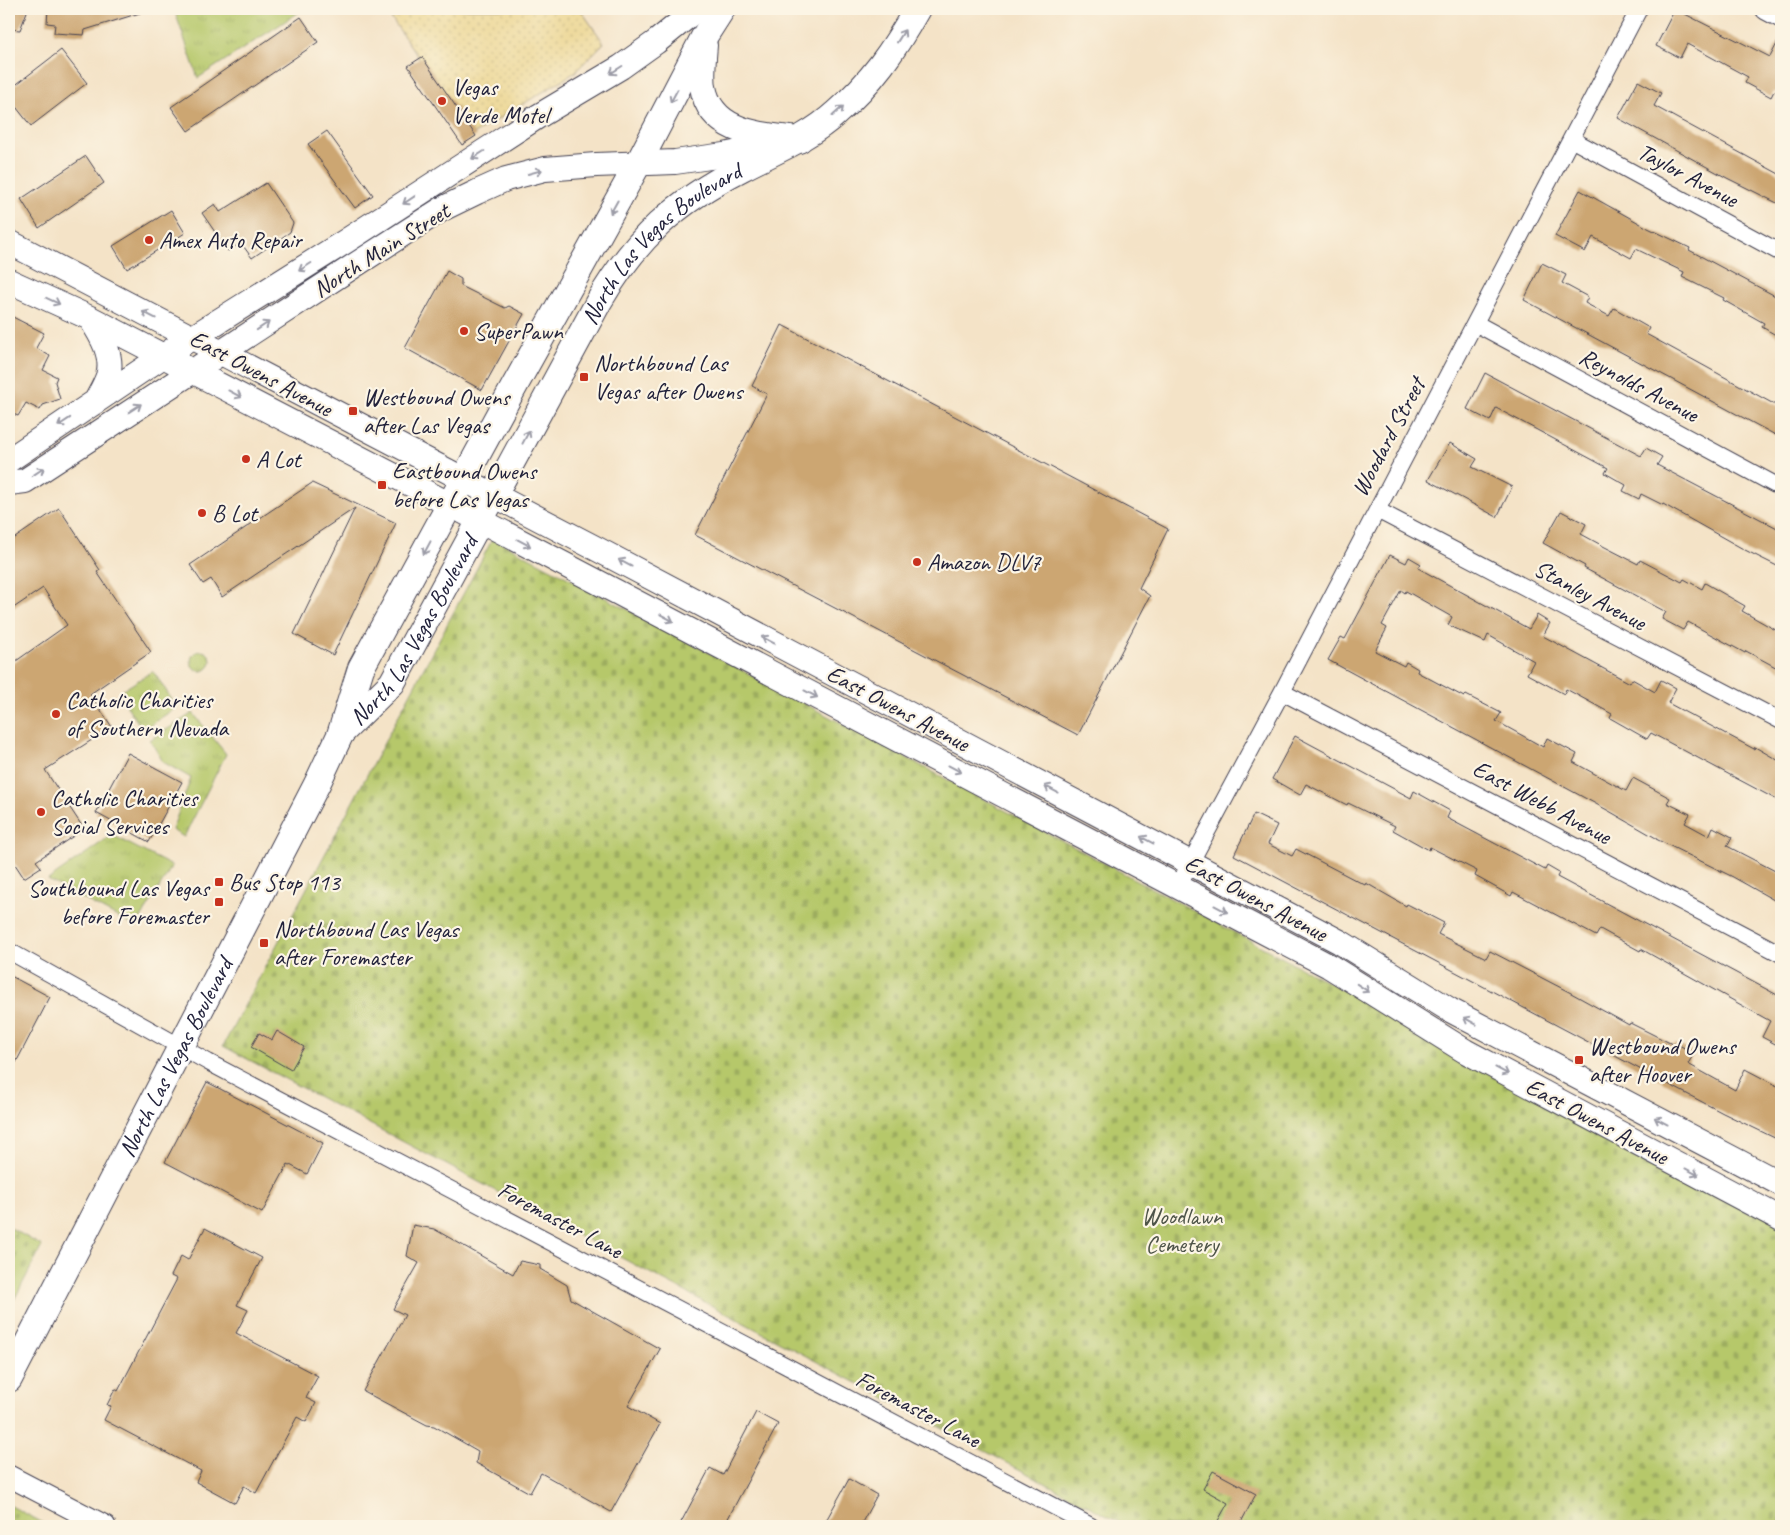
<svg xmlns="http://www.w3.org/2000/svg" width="1790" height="1535" viewBox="0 0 1790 1535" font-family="Caveat,sans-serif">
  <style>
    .grass { fill: url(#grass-tufts); stroke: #6c7553 }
    .sand { fill: url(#sand-dots); stroke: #887e6c }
    .cemetery { fill: url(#cemetery-stones); stroke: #6c7553 }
    .building { fill: #cca672 }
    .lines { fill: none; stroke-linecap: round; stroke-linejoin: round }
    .minor-casing { stroke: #423f50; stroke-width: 18 }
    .tertiary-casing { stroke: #423f50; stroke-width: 23 }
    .secondary-casing { stroke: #423f50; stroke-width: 26 }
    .primary-casing { stroke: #423f50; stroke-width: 28 }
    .minor { stroke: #fff; stroke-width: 16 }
    .tertiary { stroke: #fff; stroke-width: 21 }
    .secondary { stroke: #fff; stroke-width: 24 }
    .primary { stroke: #fff; stroke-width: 26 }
    .oneway { stroke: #9c9ca7 }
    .poi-dot { fill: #c8321e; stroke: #fcf5e5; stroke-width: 2 }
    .labels { text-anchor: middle; stroke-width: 4.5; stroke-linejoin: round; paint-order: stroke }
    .poi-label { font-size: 24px; fill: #22223b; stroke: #fcf5e5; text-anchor: start }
    .street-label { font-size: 24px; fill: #22223b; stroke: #fcf5e5 }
    .park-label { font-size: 24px; fill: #4e5449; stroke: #fcf5e5 }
  </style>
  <defs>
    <pattern id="grass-tufts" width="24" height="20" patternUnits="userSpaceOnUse" patternTransform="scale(1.25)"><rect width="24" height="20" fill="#b6c86b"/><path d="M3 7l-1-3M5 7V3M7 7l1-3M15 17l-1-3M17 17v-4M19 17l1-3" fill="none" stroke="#9cac5e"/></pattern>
    <pattern id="sand-dots" width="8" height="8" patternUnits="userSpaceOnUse" patternTransform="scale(1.25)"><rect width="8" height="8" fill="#eeda9e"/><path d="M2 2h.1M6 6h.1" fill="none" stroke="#ccbb89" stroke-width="1.8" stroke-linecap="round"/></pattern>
    <pattern id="cemetery-stones" width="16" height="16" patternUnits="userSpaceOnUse" patternTransform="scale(1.25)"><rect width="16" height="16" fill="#b6c86b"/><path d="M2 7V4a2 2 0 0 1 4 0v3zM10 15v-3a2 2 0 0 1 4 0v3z" fill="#9cac5e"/></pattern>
  </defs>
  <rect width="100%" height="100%" fill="#fcf5e5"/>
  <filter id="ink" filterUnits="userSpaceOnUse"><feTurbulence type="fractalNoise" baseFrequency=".02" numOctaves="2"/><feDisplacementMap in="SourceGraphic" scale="10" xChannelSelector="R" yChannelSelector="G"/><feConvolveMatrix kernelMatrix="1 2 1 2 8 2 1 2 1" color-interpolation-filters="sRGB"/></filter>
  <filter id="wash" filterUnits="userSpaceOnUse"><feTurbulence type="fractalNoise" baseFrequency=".0096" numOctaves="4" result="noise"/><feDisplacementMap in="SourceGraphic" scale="20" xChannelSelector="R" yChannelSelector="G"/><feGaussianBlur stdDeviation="1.12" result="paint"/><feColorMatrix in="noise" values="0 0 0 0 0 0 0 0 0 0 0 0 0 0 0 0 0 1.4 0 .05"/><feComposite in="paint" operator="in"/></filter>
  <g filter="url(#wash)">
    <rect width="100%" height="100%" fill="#f4e3c7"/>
    <path class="grass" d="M174,9H304L198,78Z
      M191 661a10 10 0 1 1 20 0a10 10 0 1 1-20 0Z
      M153,671L177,707L143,730L118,693Z
      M193,713L226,754L184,837L172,830L191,778L163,762L150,740Z
      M112,835L172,866L136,927L48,880Z"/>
    <path class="sand" d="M385,9H580L604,43L574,73L472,135Z"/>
    <path class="cemetery" d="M493,538L1781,1223V1526H1126L223,1046Z
      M9,1227L42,1246L9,1310Z
      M9,1505L49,1526H9Z"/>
    <g id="blocks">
      <path class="building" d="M9,9H28L20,30L9,29Z
        M48,9H142L143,12L85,30L84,35L54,33L55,24L47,23Z
        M1675,9L1770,57L1781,36V95L1774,91L1771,97L1745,83L1748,77L1687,44L1680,58L1656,46Z
        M301,17L318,42L188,131L171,107Z
        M61,50L87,83L31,126L9,98V90Z
        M422,57L476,136L462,145L408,66Z
        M1638,81L1661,93L1654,106L1781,175V205L1727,178L1618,118Z
        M327,131L373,195L355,208L308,144Z
        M86,156L104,183L39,228L21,199Z
        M266,183L293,223L290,232L252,258L241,243L228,251L202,213L215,204L220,212Z
        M1580,190L1648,228L1690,248L1689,250L1781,299V338L1762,327L1764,323L1723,300L1724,298L1682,277L1684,272L1636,249L1631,258L1593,237L1585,252L1555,236Z
        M171,210L185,233L127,269L113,246Z
        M1542,263L1566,275L1562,283L1588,297L1585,303L1609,316L1614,308L1649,328L1646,334L1781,408V438L1524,300Z
        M447,271L461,279V286L505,308L509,306L524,314L482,390L405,348Z
        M9,315L44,333L36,348L50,356L43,370L57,377L55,382L60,399L43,405L40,410L26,403L18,416L9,412Z
        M782,325L1168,529L1139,588L1150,596L1078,735L695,535L767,394L752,386Z
        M1485,373L1641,456L1646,448L1662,457L1657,465L1781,530V568L1745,550L1663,504V505L1641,494L1639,499L1623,491L1626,485L1605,473L1608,468L1496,408L1490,421L1467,409Z
        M1450,443L1477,459L1472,467L1512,487L1497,517L1428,480Z
        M312,483L396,523L333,655L294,634L355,508L222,597L211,579L203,584L190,565Z
        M59,508L100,570L97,572L151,652L90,694L112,727L45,770L84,829L36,861L41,867L24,878L9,855V666L67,625L43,588L9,611V542Z
        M1561,511L1586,524L1581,534L1603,546L1638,564L1640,560L1682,582L1684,579L1702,589L1705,583L1745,606L1742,611L1781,633V670L1746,651L1745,653L1688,622L1683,630L1662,619L1666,612L1584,568L1585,566L1543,543Z
        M1390,555L1406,563L1409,557L1421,564L1418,568L1529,629L1537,615L1550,623L1543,636L1630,683L1632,679L1655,692L1661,680L1676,688L1668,703L1754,749L1755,747L1781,762V802L1651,733L1647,739L1610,718L1612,714L1566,689L1564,694L1527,674L1534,661L1488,635L1485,642L1448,625L1452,617L1406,591L1405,593L1401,590L1382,625L1387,628L1375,651L1404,666L1406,662L1418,669L1417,672L1464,697L1466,695L1501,713L1496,721L1543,747L1547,738L1577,754L1573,762L1626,791L1633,778L1670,798L1667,803L1690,814L1685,823L1709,836L1713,827L1732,837L1727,846L1781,874V904L1733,877L1656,839V838L1609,811L1328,660L1341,637L1345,639Z
        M1295,736L1411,798L1414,791L1450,811L1447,818L1545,870L1547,866L1559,873L1557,877L1781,997V1047L1762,1037L1770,1021L1641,949L1640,951L1600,929L1596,936L1513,892L1511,896L1475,876L1477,871L1430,847L1429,850L1393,830L1395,826L1348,803L1347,805L1306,784L1300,795L1272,779Z
        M128,753L182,782L149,842L96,813Z
        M1254,814L1277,825L1268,844L1292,856L1296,849L1365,885L1366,883L1406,906L1407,904L1444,923L1438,934L1486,958L1490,951L1571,993L1629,1025L1630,1023L1674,1045L1675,1043L1694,1053L1688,1064L1735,1090L1745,1069L1781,1088V1141L1723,1113L1234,855Z
        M9,975L50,997L9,1076Z
        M277,1031L304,1047L291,1070L251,1047L259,1033L272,1040Z
        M207,1082L323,1143L307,1174L288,1164L262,1213L165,1162Z
        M413,1225L434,1229L513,1274L520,1261L540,1265V1269L567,1285L571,1299L660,1349L628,1406L660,1424L611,1512L541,1473L530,1493L476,1463L478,1451L434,1426L427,1425L363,1391L405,1315L393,1309L419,1263L407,1256Z
        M205,1228L262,1258L237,1305L248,1310L236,1333L318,1376L306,1398L316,1403L306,1422L297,1417L256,1493L244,1486L235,1503L196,1482L201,1471L104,1420L111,1406L107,1405L115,1389L118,1391L177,1279L171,1276L181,1256L188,1260Z
        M756,1412L778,1424L724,1526H679L710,1468L723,1475Z
        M1213,1471L1256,1494L1239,1526H1215L1228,1503L1203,1489Z
        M849,1479L877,1495L860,1526H823Z"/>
    </g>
  </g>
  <g filter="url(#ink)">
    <use href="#blocks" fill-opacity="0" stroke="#423f50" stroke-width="1"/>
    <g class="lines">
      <defs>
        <path id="minor" d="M1571,139L1781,253
          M1475,323L1781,488
          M1377,510L1781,721
          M1282,692L1781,954
          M1178,886L1282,692L1639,9
          M9,951L208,1062L1091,1526"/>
        <path id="tertiary" d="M1766,9L1781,17
          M9,1476L105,1526"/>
        <path id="secondary" d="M9,242L597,549L1340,942L1450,1010L1781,1184
          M9,281L90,318L493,527L1329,966L1465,1051L1781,1219
          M90,318C101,335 114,356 108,376C105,385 100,393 96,401
          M9,460L163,356L346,241L537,117L621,67L656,42L697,9
          M9,483L25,481L352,267L442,209L477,192L506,179L545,169L596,165L675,162L724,155L779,144"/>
        <g id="primary">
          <path d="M704,45C703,59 701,74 703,87C711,134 761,135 799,140"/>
          <path id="s1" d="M342,732L392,683L598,303C635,239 675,202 742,168C774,151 809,138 836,113C872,82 894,50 917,9"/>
          <path id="s2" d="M9,1379L317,784L340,735L361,668L515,385L638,164L704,37L722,9"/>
        </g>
      </defs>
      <use href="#minor" class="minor-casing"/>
      <use href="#tertiary" class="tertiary-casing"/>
      <use href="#secondary" class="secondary-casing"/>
      <use href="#primary" class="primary-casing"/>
      <use href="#minor" class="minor"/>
      <use href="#tertiary" class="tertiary"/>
      <use href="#secondary" class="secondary"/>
      <use href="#primary" class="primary"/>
    </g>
    <defs><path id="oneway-shaft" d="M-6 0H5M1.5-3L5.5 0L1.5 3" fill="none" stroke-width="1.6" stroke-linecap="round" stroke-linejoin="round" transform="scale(1.25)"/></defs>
    <g class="oneway">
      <use href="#oneway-shaft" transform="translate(901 36) rotate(-58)"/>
      <use href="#oneway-shaft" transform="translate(616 70) rotate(148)"/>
      <use href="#oneway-shaft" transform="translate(674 96) rotate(118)"/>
      <use href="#oneway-shaft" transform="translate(838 111) rotate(-42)"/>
      <use href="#oneway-shaft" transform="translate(478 155) rotate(148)"/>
      <use href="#oneway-shaft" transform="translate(535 172) rotate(-15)"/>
      <use href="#oneway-shaft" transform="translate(409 200) rotate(146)"/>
      <use href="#oneway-shaft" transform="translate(614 207) rotate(119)"/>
      <use href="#oneway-shaft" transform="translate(305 267) rotate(148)"/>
      <use href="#oneway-shaft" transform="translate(53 301) rotate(25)"/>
      <use href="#oneway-shaft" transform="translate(149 315) rotate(-153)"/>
      <use href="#oneway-shaft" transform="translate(263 326) rotate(-34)"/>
      <use href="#oneway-shaft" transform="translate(235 394) rotate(28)"/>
      <use href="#oneway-shaft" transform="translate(135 408) rotate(-33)"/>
      <use href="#oneway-shaft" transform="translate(64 422) rotate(146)"/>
      <use href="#oneway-shaft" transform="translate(526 437) rotate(-62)"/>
      <use href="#oneway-shaft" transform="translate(38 472) rotate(-34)"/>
      <use href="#oneway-shaft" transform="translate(524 543) rotate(28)"/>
      <use href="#oneway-shaft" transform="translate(427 548) rotate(118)"/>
      <use href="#oneway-shaft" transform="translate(625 563) rotate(-152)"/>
      <use href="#oneway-shaft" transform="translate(667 618) rotate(28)"/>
      <use href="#oneway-shaft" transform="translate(768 640) rotate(-152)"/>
      <use href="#oneway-shaft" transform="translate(811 694) rotate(28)"/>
      <use href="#oneway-shaft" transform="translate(955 769) rotate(28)"/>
      <use href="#oneway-shaft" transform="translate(1051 789) rotate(-152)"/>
      <use href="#oneway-shaft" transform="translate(1147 840) rotate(-152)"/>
      <use href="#oneway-shaft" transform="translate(1221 909) rotate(28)"/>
      <use href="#oneway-shaft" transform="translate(1363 988) rotate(33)"/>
      <use href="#oneway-shaft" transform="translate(1470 1021) rotate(-151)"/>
      <use href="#oneway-shaft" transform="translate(1502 1071) rotate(28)"/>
      <use href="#oneway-shaft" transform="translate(1661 1121) rotate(-152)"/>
      <use href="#oneway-shaft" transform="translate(1692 1172) rotate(28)"/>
    </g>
  </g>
  <g class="poi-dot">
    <circle cx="442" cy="101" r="5"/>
    <circle cx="149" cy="240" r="5"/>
    <circle cx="464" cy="331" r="5"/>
    <rect x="579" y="372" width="10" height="10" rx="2.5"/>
    <rect x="348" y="406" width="10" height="10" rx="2.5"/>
    <circle cx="246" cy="459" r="5"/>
    <rect x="377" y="480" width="10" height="10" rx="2.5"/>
    <circle cx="202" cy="513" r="5"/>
    <circle cx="917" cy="562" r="5"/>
    <circle cx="56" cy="714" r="5"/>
    <circle cx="41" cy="812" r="5"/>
    <rect x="214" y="877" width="10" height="10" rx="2.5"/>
    <rect x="214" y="897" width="10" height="10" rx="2.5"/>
    <rect x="259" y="938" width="10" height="10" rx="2.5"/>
    <rect x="1574" y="1055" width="10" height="10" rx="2.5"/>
  </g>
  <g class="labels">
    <g class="poi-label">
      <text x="452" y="95">Vegas<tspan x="452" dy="28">Verde Motel</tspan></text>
      <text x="159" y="248">Amex Auto Repair</text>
      <text x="474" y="339">SuperPawn</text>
      <text x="594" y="371">Northbound Las<tspan x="594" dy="28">Vegas after Owens</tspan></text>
      <text x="363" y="405">Westbound Owens<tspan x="363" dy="28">after Las Vegas</tspan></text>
      <text x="256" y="467">A Lot</text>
      <text x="392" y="479">Eastbound Owens<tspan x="392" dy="28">before Las Vegas</tspan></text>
      <text x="212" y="521">B Lot</text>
      <text x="927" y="570">Amazon DLV7</text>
      <text x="66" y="708">Catholic Charities<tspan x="66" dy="28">of Southern Nevada</tspan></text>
      <text x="51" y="806">Catholic Charities<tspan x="51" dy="28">Social Services</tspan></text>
      <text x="229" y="890">Bus Stop 113</text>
      <text x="209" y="896" text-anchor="end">Southbound Las Vegas<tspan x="209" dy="28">before Foremaster</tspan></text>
      <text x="274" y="937">Northbound Las Vegas<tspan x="274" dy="28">after Foremaster</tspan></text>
      <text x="1589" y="1054">Westbound Owens<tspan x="1589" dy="28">after Hoover</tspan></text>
    </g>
    <g class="street-label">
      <text transform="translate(1688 175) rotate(28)" y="8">Taylor Avenue</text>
      <text dy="8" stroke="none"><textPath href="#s1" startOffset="590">North Las Vegas Boulevard</textPath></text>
      <text transform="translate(381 250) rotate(-32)" y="8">North Main Street</text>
      <text transform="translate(261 373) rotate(28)" y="8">East Owens Avenue</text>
      <text transform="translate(1639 385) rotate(28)" y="8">Reynolds Avenue</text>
      <text transform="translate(1388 437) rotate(-62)" y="8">Woodard Street</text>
      <text transform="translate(1590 595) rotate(28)" y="8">Stanley Avenue</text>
      <text dy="8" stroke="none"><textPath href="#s1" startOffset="126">North Las Vegas Boulevard</textPath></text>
      <text transform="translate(898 708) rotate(28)" y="8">East Owens Avenue</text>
      <text transform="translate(1542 802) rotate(28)" y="8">East Webb Avenue</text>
      <text transform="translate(1256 898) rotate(28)" y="8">East Owens Avenue</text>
      <text dy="8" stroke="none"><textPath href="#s2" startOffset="362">North Las Vegas Boulevard</textPath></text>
      <text transform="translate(1597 1121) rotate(28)" y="8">East Owens Avenue</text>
      <text transform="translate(560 1220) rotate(28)" y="8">Foremaster Lane</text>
      <text transform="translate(918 1409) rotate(28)" y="8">Foremaster Lane</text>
    </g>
    <g class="park-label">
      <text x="1182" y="1224">Woodlawn<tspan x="1182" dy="28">Cemetery</tspan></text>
    </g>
  </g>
  <rect width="1790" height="1535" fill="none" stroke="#fcf5e5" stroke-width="30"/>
</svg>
